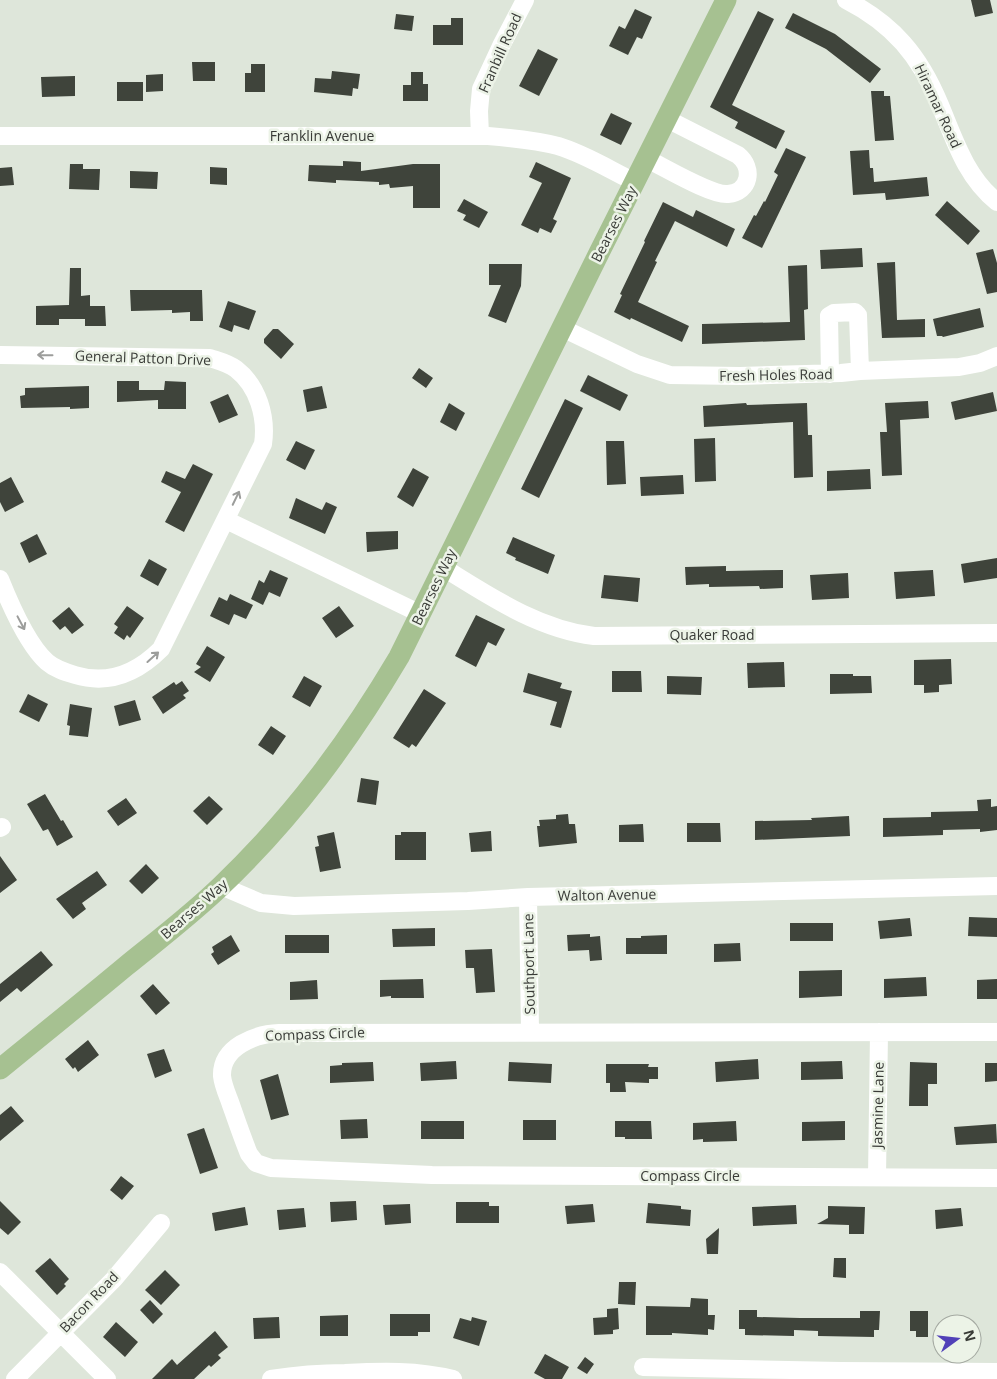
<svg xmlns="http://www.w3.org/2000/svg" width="997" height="1379" viewBox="0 0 997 1379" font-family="'Open Sans',sans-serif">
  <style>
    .building { fill: #3f443b }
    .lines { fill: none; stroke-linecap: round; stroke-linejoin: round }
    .minor { stroke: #fff; stroke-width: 18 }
    .major { stroke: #a6c191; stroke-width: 21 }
    .oneway { stroke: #9c9d9b }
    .labels { text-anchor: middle; stroke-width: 5; stroke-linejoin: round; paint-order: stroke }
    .street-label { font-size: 14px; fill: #393b37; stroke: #ecf3e7 }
  </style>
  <rect width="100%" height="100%" fill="#dee6da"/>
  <path class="building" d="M971,0H990L993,13L975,17Z
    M635,9L652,17L642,39L637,37L628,55L609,46L619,26L625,29Z
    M758,11L774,19L732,105L785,131L776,149L735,128L738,122L710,107Z
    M793,13L835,34L881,69L870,83L826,49L785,28Z
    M396,14L414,16L412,31L394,29Z
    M451,18H463V45H433V25H451Z
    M538,49L558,59L539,96L519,86Z
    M192,62H215V81H193Z
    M251,64H265V92H245V73H251Z
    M332,71L360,74L358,89L353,88L352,96L314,92L315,78L331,79Z
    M411,72H423V84H428V101H403V85H411Z
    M163,74V91L146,92V75Z
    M75,76V96L42,97L41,77Z
    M117,82H143V101H117Z
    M871,91H884V96H890L894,140L875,141Z
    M611,113L632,123L621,145L600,135Z
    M786,148L806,157L762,248L742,238L754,215L756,216L764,201L765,202L778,175L774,172Z
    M869,150L870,168H873L874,182L927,177L929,196L886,200L885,193L853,195L850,151Z
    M343,161L361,162V171L413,164H440V208H413V186L390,188L389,184L379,185V182L336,180V183L308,181L309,165L343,166Z
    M536,162L571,178L553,219L557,221L551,233L540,228L538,233L521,225L542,183L529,177Z
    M70,164H83V169H100L99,190L69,189Z
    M12,167L14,185L0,186V168Z
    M210,167L227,168V185L210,184Z
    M130,171L158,172L157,189L130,188Z
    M464,199L488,212L479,228L463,220L466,215L457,211Z
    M947,201L980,231L968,245L935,215Z
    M663,202L693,217L696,210L735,229L727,247L675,221L655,261L657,262L638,302L689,326L682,342L631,318L630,320L614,312L622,295L620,294L645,242L644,241Z
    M862,248L863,267L821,269L820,250Z
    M993,249L997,263V292L987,294L976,253Z
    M895,262L897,320L925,319V337L882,338L877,263Z
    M489,264H522L521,286L506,323L488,316L501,285H489Z
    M807,265L808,309L804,310L805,340L702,344V324L790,322L788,266Z
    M70,268H81V296L90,295V306H105L106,326H85V319H59V325H36V306L69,305Z
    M130,290H202L203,321H190V312L172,313V310L131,311Z
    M228,301L256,311L249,330L234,325L232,332L219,327Z
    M980,308L984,327L943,337L942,336H937L933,319Z
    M273,329H278L294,344L281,359L264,343V339Z
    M419,368L433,378L426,388L412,378Z
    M588,375L628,395L620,411L580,391Z
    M117,381H139V390H164L165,381L186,382V409H158V400L117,402Z
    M89,386V408L70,409V407L21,408L20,396L25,395V388Z
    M322,386L327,408L307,412L303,390Z
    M993,392L997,411L955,420L951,402Z
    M228,394L238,415L219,423L210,402Z
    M565,399L583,408L539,498L521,489Z
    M928,401L929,418L900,420L902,475L882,476L880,432H887L885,403Z
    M449,403L465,413L456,431L440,422Z
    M746,403L747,405L807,403L808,435H812L813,477L794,478L793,422L704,427L703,406Z
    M715,438L716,481L695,482L694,439Z
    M296,441L315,450L305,470L286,460Z
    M606,441H624L626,484L607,485Z
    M193,464L213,474L184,532L165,522L181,492L161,482L166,471L185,479Z
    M413,468L429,477L413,507L397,497Z
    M870,469L871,489L827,491V471Z
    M683,475L684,494L641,496L640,477Z
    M11,477L24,502L5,512L0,502V483Z
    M296,498L322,510L326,502L337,507L325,534L289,518Z
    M398,531V549L367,552L366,532Z
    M37,534L47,554L29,563L20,543Z
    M513,537L555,555L548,574L515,560L516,558L506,553Z
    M997,558V578L964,583L961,564Z
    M149,559L167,569L158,586L140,576Z
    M726,566V571L783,570V588L760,589L759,586L709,587V584L686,585L685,567Z
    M270,570L288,578L280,597L269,592L263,605L251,599L259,580L264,583Z
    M933,570L935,596L896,599L894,572Z
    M848,573L849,598L812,600L810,575Z
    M604,575L640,578L638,602L601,598Z
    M230,594L253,605L246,619L234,614L229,625L210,616L219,597L227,601Z
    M127,606L144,618L130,638L127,635L124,640L114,633L118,627L114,624Z
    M339,606L354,626L336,638L322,618Z
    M69,607L84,625L72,634L65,626L60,630L52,621Z
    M476,615L505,629L496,646L488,642L476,667L455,656Z
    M207,646L225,657L210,682L194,672L201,667L196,664Z
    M951,659L952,684L939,685V692L924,693V685H914V660Z
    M784,662L785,687L748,688L747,663Z
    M612,671H641L642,692H612Z
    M528,673L562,683L560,688L572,691L561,728L550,725L557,702L523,692Z
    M830,674H853V676H871L872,693L830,694Z
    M304,676L322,686L310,707L292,697Z
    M667,676L702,677L701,695L667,694Z
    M182,681L189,691L183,695L186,698L163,714L152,697L174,682L176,685Z
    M424,689L446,703L416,747L412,744L409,748L393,738Z
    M28,694L48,704L39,722L19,712Z
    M135,700L141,720L119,726L114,706Z
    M70,704L92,708L88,737L69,735L70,726L67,725Z
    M271,726L286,736L273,755L258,745Z
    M361,778L379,781L376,805L357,802Z
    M45,794L61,821L63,820L73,837L57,846L48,829L43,831L27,804Z
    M209,796L223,809L207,825L193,811Z
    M126,798L137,813L118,826L107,811Z
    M991,799V807L997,806V830L980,832V829L943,830V835L883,837V818L931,817V812L978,811L977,800Z
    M568,814L569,824H575L577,843L539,847L537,826H540L539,820L556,819V815Z
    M849,816L850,836L755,840V821L812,820L811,818Z
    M687,823H720L721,842H687Z
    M643,824L644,842H619V825Z
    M491,831L492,851L471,852L469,833Z
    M334,832L341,868L320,872L315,847L319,846L317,836Z
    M401,832H426V860H395V835H401Z
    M0,856L17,880L0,893Z
    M146,864L159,878L142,894L129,881Z
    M97,871L107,885L82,903L86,909L73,919L56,899Z
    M969,917L997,918V937L968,936Z
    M910,918L912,936L880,939L878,921Z
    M790,923H833V941H790Z
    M435,928V946L393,947L392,929Z
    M590,934V937L600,936L602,960L590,961L589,950L568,951L567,935Z
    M231,935L240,951L218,965L211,954L214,952L212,947Z
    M285,935H329V953H285Z
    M667,935V954H626V938H641V936Z
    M740,943L741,961L714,962V944Z
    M492,949L495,992L476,993L474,968H466L465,950Z
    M41,951L53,965L21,992L17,988L0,1002V984Z
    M842,970V996L799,998V971Z
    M926,977L927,996L884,998V979Z
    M423,979L424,998H391V996L380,997V980Z
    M997,979V999H977V980Z
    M317,980L318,999L290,1000V982Z
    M153,984L170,1003L156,1015L140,996Z
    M88,1040L99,1055L78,1072L75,1067L73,1069L65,1059Z
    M164,1049L172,1071L155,1078L147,1054Z
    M758,1059L759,1079L716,1082L715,1062Z
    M456,1061L457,1079L421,1081L420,1063Z
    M842,1061L843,1079L801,1080V1062Z
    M373,1062L374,1081L330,1083V1066L342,1065V1063Z
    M509,1062L552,1064L551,1083L508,1081Z
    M910,1062L937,1063V1084H928V1106H909Z
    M985,1063H997V1081L985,1082Z
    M606,1064H649L648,1067H658V1079H649V1083L625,1082L626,1092H610V1083H606Z
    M278,1074L289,1115L271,1120L260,1080Z
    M11,1106L24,1121L0,1141V1115Z
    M367,1119L368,1138L341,1139L340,1120Z
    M523,1120H556V1140H523Z
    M421,1121H464V1139H421Z
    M615,1121H651L652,1139H625V1137H615Z
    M736,1121L737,1141L703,1142V1139L693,1140V1123Z
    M845,1121V1140L802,1141V1122Z
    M996,1124L997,1143L956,1145L954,1127Z
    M204,1128L218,1168L200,1174L187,1134Z
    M121,1176L134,1186L122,1200L110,1190Z
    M0,1201L21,1222L8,1235L0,1228Z
    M356,1201L357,1220L331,1222L330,1202Z
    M456,1202H489V1206H499V1223H456Z
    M648,1203L681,1206V1209L691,1210L690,1226L646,1223Z
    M410,1204L411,1223L385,1225L383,1205Z
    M593,1204L595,1222L567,1224L565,1206Z
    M796,1205L797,1224L753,1226L752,1207Z
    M828,1206L865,1207L864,1234H849V1225L817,1224L828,1218Z
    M245,1207L248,1225L215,1231L212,1213Z
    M304,1208L306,1227L279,1230L277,1210Z
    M961,1208L963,1226L936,1229L935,1210Z
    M719,1228L718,1254H707L706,1239Z
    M50,1258L69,1279L64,1284L66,1286L57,1295L35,1271Z
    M834,1258H846V1278L833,1277Z
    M165,1270L180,1285L161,1305L145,1290Z
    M619,1282H636L635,1305L618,1304Z
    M691,1298L708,1299V1315H715L714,1330L708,1329V1335L672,1333V1335H646V1306L690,1307Z
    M150,1300L163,1314L153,1324L140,1310Z
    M618,1308L619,1329L613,1330V1334L594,1335L593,1318L607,1317V1309Z
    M739,1310H757V1317L800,1318H860V1311H880L879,1330H874V1337L818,1336V1331L794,1330V1336L745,1335V1329H739Z
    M910,1311H928V1337H916V1331H910Z
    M390,1314H430V1332H418V1336H390Z
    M348,1315V1336H320V1316Z
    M279,1317L280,1338L254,1339L253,1318Z
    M472,1317L487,1321L479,1346L453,1338L460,1318L471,1321Z
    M116,1322L138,1342L125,1357L103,1337Z
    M215,1331L228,1347L218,1355L221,1358L211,1367L209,1365L194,1379H152L172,1359L177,1365Z
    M545,1354L569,1367L562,1379H545L534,1373Z
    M585,1357L594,1364L587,1374L577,1368Z"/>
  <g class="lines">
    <path class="minor" d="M846,0C893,24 920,56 940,105C955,141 966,177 997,202
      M0,136H488C512,138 535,140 558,146C585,154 610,170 635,182
      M480,136L479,111L481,89L501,46L525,0
      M647,159C664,167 712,196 728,194C750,192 754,168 738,155L667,119
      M562,328L637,364L670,375L740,376L841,373L860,371L959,367L980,363L997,356
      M0,355L210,358C219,361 228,363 236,369C258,386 267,417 263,444L161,649C137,673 108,685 75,675C65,672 55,669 47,662C28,645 10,604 0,579
      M830,374L829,316L834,313L855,312L858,315L860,371
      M226,520L421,614
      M444,568C491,597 538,629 594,636L997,633
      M0,828L2,827
      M221,886L261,903L294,906L468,901L528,897L997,886
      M528,897L530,1031
      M997,1032L279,1033C255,1034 221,1047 222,1076C223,1085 227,1094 230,1102C236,1119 242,1137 249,1154L256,1163L271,1168L432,1175L997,1178
      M877,1177L879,1032
      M0,1272L107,1379
      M643,1367L841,1371L997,1372
      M15,1379L114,1279L161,1223
      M271,1379C296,1375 320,1373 345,1373C381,1371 418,1370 453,1379"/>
    <path class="major" d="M0,1069C42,1035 84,1001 126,966C158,940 191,915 221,886C294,816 348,743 399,657L599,253L726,0"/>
  </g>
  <defs><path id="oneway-shaft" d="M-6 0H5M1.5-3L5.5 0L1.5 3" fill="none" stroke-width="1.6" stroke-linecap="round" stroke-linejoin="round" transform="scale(1.25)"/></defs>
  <g class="oneway">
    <use href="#oneway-shaft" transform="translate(45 355) rotate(-179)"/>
    <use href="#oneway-shaft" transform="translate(236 498) rotate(-64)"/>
    <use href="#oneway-shaft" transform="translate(21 623) rotate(62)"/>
    <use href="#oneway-shaft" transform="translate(153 657) rotate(-42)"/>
  </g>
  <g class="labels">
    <g class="street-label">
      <text transform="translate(500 53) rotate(-66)" y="5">Franbill Road</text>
      <text transform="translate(938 106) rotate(65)" y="5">Hiramar Road</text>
      <text x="322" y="141">Franklin Avenue</text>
      <text transform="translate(614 224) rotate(-63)" y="5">Bearses Way</text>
      <text transform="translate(143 358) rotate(2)" y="5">General Patton Drive</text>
      <text transform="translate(776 375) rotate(-1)" y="5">Fresh Holes Road</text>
      <text transform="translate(434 587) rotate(-64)" y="5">Bearses Way</text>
      <text x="712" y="640">Quaker Road</text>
      <text transform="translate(607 895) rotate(-1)" y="5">Walton Avenue</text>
      <text transform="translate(194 909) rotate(-41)" y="5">Bearses Way</text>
      <text transform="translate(529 964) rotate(-91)" y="5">Southport Lane</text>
      <text transform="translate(315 1034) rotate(-2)" y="5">Compass Circle</text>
      <text transform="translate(878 1105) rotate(-89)" y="5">Jasmine Lane</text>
      <text x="690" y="1181">Compass Circle</text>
      <text transform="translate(89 1302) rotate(-46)" y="5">Bacon Road</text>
    </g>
  </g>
  <g transform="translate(957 1339) rotate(75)"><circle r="24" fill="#ecf3e7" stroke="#a4a9a1"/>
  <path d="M0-4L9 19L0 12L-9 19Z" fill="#5140b8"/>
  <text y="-8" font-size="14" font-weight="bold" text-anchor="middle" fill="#393b37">N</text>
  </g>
</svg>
